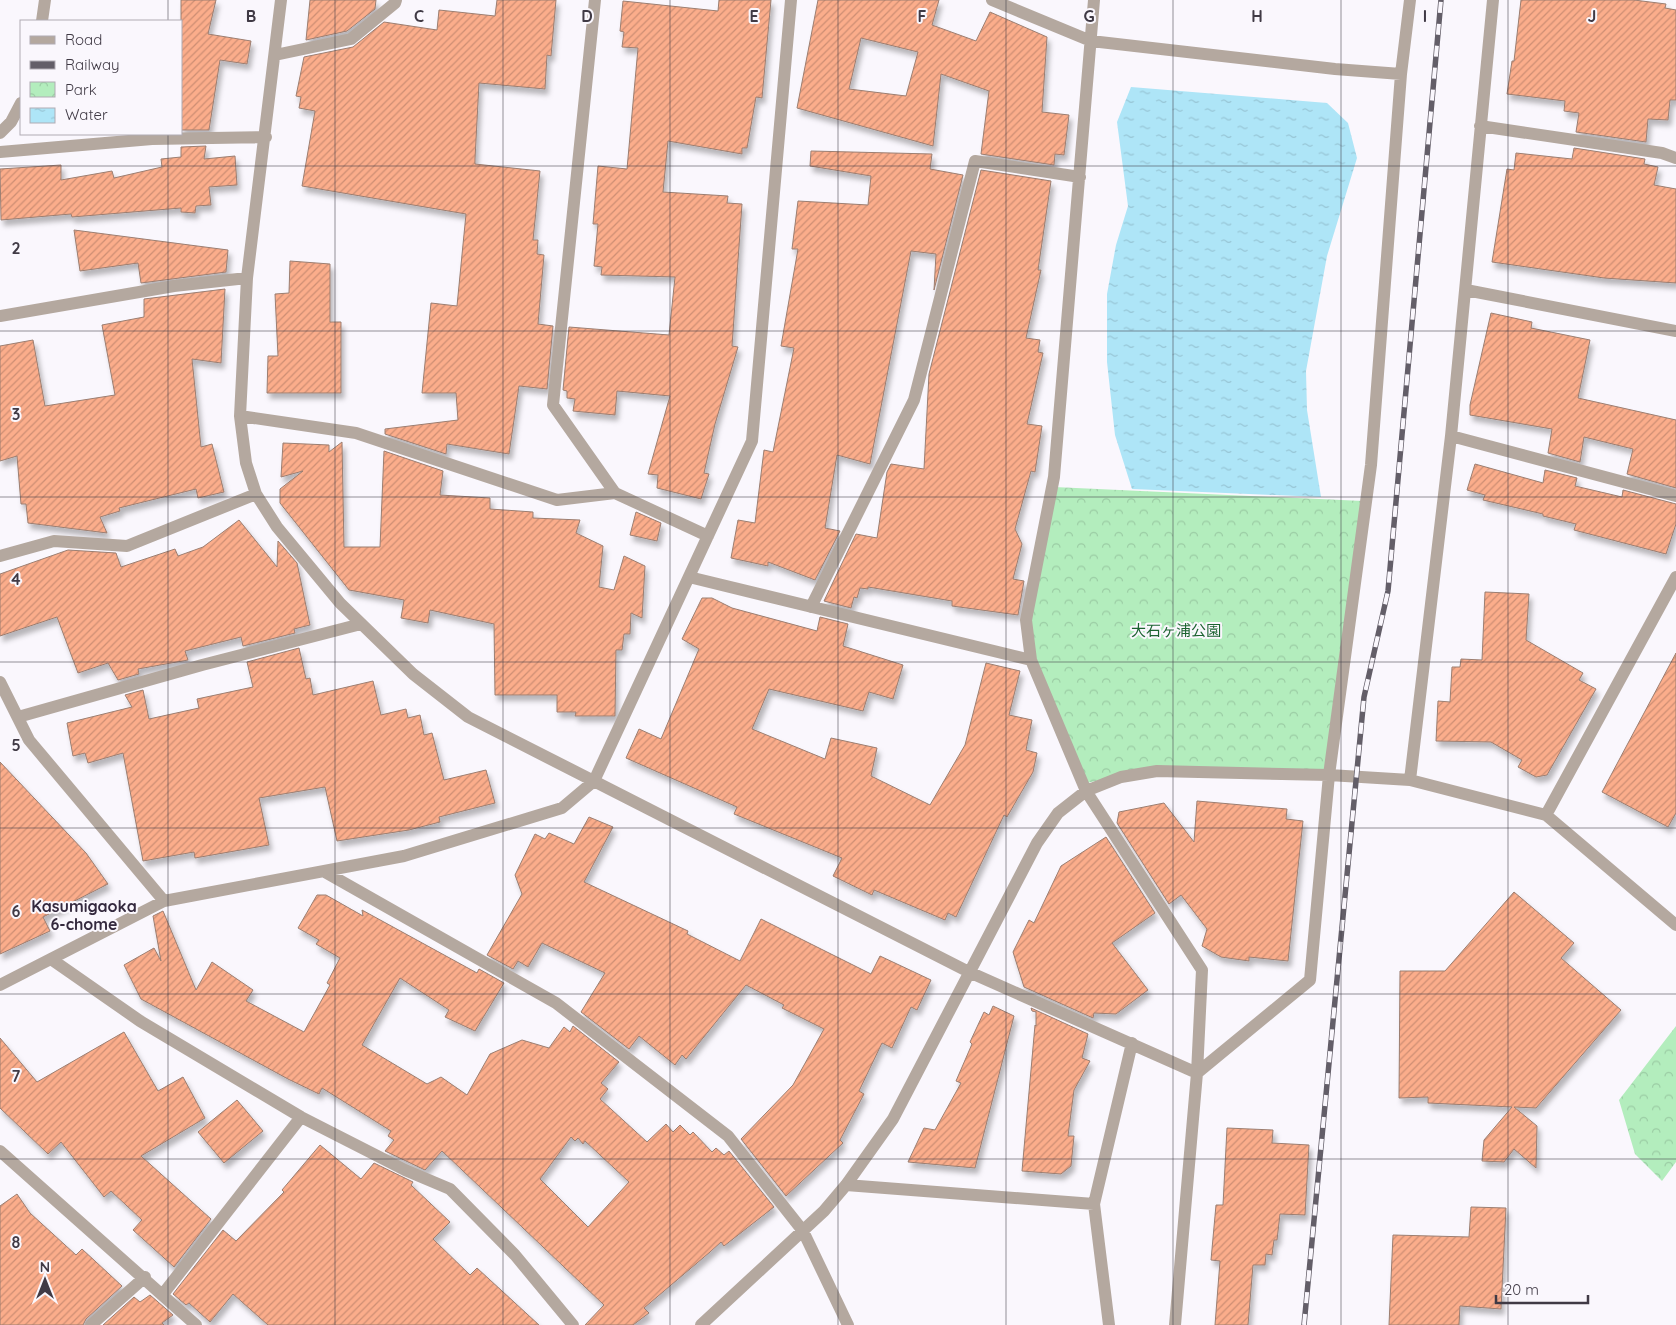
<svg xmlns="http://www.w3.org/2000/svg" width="1676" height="1325" viewBox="0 0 1676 1325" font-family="Quicksand,'Noto Sans JP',sans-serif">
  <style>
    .park { fill: url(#park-crowns) }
    .water { fill: url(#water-ripples) }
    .building { fill: url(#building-hatch); stroke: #9b7e71; fill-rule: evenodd; filter: url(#shadow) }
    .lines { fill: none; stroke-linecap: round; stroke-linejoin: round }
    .minor { stroke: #b4a89f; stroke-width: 12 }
    .rail-casing { stroke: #635e68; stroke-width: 5.5 }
    .rail { stroke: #faf7fd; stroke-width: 4; stroke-dasharray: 11; stroke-linecap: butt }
    .grid { fill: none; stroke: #403a45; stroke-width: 1; stroke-opacity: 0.55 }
    .labels { text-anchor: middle; stroke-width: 4; stroke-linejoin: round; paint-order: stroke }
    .park-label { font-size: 15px; fill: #1c6331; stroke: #faf7fd }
    .neighbourhood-label { font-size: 16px; font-weight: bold; fill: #34293e; stroke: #faf7fd }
    .grid-label { font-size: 16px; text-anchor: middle; font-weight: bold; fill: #403a45; stroke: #faf7fd; stroke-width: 4; stroke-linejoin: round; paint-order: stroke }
  </style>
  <defs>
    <pattern id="park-crowns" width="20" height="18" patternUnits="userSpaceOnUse" patternTransform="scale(1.25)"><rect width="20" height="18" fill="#b3edbd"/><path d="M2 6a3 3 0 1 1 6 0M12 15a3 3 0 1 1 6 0" fill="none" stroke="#9bcca4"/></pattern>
    <pattern id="water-ripples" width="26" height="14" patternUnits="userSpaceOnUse" patternTransform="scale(1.25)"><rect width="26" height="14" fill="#aee5f7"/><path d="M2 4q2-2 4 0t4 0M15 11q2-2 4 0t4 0" fill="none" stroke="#97c5d5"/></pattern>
    <pattern id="building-hatch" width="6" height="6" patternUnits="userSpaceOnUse" patternTransform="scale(1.25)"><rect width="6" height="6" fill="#fbad8b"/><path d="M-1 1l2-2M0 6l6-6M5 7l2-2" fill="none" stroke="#cd8e73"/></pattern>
    <filter id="shadow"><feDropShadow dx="3" dy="5.5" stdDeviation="2.5" flood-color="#0004"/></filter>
  </defs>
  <rect width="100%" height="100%" fill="#faf7fd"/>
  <path class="park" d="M1054,487L1363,501L1326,772L1157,767L1087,783L1033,660L1028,621Z
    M1676,1026V1162L1662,1181L1635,1154L1619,1100Z"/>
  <path class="water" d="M1131,87L1327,103L1348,123L1357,158L1327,256L1306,371L1307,410L1321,497L1132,489L1115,435L1107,362V294L1116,245L1128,206L1117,122Z"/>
  <path class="building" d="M181,0H216L208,34L251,41L247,64L220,60L209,130H181Z
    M310,0H376L375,9L347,31L306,40Z
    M497,0H556L551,56L547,55L545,89L479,83L475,159V164L540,171L533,240H538L537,254L544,255L538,324L553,326L547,389L519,386L509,454L447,444L446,454L385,434V429L458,420L456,393H422L431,303L457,306L466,214L302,186L315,111L299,108L301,97L296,96L304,57L353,47L384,22L437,30L439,10L495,16Z
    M719,0H771L762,98L756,97L747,148H742V154L668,141L663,192L728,196L727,203L742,204L732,346L738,347L715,424L704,473L709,474L701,499L657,488L658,475L648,474L670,396L617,391L615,415L573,411L575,399L567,398V391L563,390L569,327L669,335L675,277L601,275L602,267L594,266L598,224H593L598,166L627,169L638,48L622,47L624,32L620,31L623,1L718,11Z
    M818,0H939L932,25L976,41L990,12L1047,37L1042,112L1069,115L1064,155L1055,154L1054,165L981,154L989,91L941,74L933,146L797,108ZM861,38L918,52L906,96L849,89Z
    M1521,0H1634L1666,4L1665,8L1676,10V100H1670L1668,120L1648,119L1646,142L1576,132L1579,113L1564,111L1565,101L1507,94L1512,61H1514Z
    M206,146L204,159L235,156L237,185L209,187L211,205L196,206L195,213L181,212V208L72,217L71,214L1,220L0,169L61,165V180L112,171L114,178L162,167L161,159L181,157V147Z
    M1574,148L1645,159L1644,164L1658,167L1654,185L1676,189V283L1604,278L1492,262L1507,169L1514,170L1516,153L1572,159Z
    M811,151L932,154L930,169L963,175L934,290L936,254L911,251L870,464L837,455L825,528L840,531L815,580L768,562V566L731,558L738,520L755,523L764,450L773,452L794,348L781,346L798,249H792L798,201L868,205L871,176L810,166Z
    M981,170L1051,181L1038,270H1041L1026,338L1040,340L1038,352L1043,353L1027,424L1042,426L1035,472L1031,471L1015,529L1022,544L1013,579L1024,581L1018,615L952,606V601L868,587V589L860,588L857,598L854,597L851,608L824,601L856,534L877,538L887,472L891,464L924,469L929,374Z
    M74,230L228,250L226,272L141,283L138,263L80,271Z
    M290,261L330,264V322H341V393H267L268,356H278L275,294L289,293Z
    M225,289L221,363L192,359L201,447L212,444L224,492L198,498L196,489L119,508L120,511L100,517L107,533L28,523L26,504H21L17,456L0,461V346L33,340L45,406L115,395L102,325L144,317V299Z
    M1491,313L1532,322L1531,328L1590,340L1578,398L1676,420V488L1627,474L1633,449L1584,437L1580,462L1548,453L1552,429L1470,415V405Z
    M342,442L344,547H380L384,451L443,471L440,495L490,498V509L533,512V518L580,520L576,533L603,546L599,587L614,590L624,556L645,566L642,618L631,613L630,634H624L622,650H616L615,716H575L576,712H557V695H495L494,624L430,610L428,623L401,618L404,600L349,590L280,503V489L303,471L281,477L283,443L329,445V452Z
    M1475,464L1543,483L1545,470L1577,478L1575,486L1622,497L1623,490L1676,504V524L1666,554L1574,530L1576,524L1543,516V514L1483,500L1485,495L1467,490Z
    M636,512L661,523L657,541L630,535Z
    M239,520L277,567L278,541L297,563L310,625L294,629L295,633L243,646L241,637L185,651L188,660L138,669L139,674L118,680L108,663L78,673L57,617L0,636V574L68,550L116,553L121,567L175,549L178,556L203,547Z
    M1485,592L1529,594L1526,640L1583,673L1579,680L1596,689L1547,775L1536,777L1518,767L1522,760L1491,742L1436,741L1438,701L1450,702L1452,667H1460L1461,659L1482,660Z
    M702,598H712L732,608L817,631L820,617L848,624L843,646L903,665L893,699L869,692L863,711L769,689L752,729L825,759L831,738L877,748L871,776L930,805L965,745L986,663L1020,671L1009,715L1032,720L1026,750L1037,753L1033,772L1007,817L1004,815L956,917L948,913L945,920L874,890L872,895L833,876L842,858L734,814L737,807L626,758L639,729L661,739L699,649L682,639Z
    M299,648L306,679L310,678L313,695L373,681L381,715L406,709L408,718L420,715L424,735L432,733L444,780L486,770L495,803L439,817L440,822L409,830L337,841L325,787L259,798L269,845L195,858L194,852L143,861L123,753L88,763L85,753L73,756L67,723L132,707L125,695L143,690L149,719L199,708L197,699L253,687L247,662Z
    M1676,653V813L1668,827L1602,792Z
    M0,762L86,853L108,884L43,917L50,931L0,954Z
    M1197,801L1287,809L1286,819L1303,821L1288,961L1249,957V961L1221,957L1202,946L1207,929L1181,895L1169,904L1117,823L1119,812L1164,803L1194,842Z
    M589,817L613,827L584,882L688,931L687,934L740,961L761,919L871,974L880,956L931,980L917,1010L911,1007L892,1048L882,1043L859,1091L864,1094L840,1140L843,1143L786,1196L741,1139L793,1085L824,1029L782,1008L784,1005L746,985L686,1059L682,1055L675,1065L639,1036L629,1049L581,1012L605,973L542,943L528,967L518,961L513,969L487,955L522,894L515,875L535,834L545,839L549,833L574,844Z
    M1106,837L1155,913L1112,943L1148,990L1116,1014L1094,1013L1093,1018L1024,987L1013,952L1029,920L1034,923L1061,866Z
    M1514,892L1574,943L1561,958L1621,1010L1536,1108L1514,1107L1537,1126L1536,1168L1514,1149L1504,1162L1482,1161L1484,1140L1512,1107L1428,1103V1097L1399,1098L1400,971H1445Z
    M317,895H326L363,916L362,910L477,973L479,969L504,983L475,1031L445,1017L449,1010L400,978L362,1045L427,1084L441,1077L467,1095L490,1054L522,1040L549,1048L564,1027L570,1032L573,1026L619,1062L601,1083L608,1089L600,1099L647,1142L666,1124L673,1132L680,1125L690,1135L693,1132L712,1152L716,1148L724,1155L729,1151L774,1207L724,1246L721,1242L710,1252L644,1308L649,1313L633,1325H585L604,1305L442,1151L425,1170L385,1151L394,1140L388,1136L391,1131L322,1088L319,1094L288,1079L141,999L124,965L154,948L161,961L153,916L163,911L196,990L212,962L253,990L246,1001L304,1032L330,985L327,983L340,958L316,944L319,940L298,928ZM571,1137L575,1141L578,1138L583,1144L585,1141L629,1182L588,1227L540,1179Z
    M993,1006L1014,1016L975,1168L908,1162L924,1128L935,1130L961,1083L956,1081L972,1044L970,1042L984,1012L989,1015Z
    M1031,1008L1088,1034L1082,1058L1090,1061L1074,1090L1068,1136H1074L1071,1166L1061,1174L1022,1171L1035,1025L1036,1026V1012L1032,1011Z
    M124,1032L158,1091L183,1077L205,1118L141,1156L211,1219L174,1267L133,1230L142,1220L111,1191L104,1197L61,1142L48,1154L0,1108V1038L37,1082Z
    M237,1100L263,1131L224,1163L198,1132Z
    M1227,1128L1273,1130L1272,1143L1309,1145L1305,1215L1280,1214L1277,1240H1274L1272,1255L1266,1254L1265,1265H1253L1248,1325H1215L1220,1261L1211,1260L1216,1205H1223Z
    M320,1145L361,1179L374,1163L413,1182L411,1185L450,1222L433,1239L470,1275L477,1268L539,1325H268L233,1294L210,1322L189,1303L186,1305L173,1294L223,1230L236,1241L284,1192L282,1190Z
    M17,1194L30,1213L76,1255L82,1249L122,1286L86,1319L83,1325H0V1206Z
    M1471,1207L1506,1208L1501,1309L1460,1306L1459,1325H1389L1393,1235L1469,1237Z
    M150,1295L173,1315L162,1323L164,1325H103L134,1297L140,1302Z"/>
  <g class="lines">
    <path class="minor" d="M281,0L247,278L240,416L246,463L256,494L277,527L340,603L413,674L468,717L969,972L1197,1073
      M595,0L553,405L615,493L708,536
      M992,0L1091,41L1335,69L1401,74
      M1094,0L1054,477L1026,620L1031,660L1086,791L1202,970L1197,1073L1175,1325
      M42,21L45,0
      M275,55L351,39L395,3L396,0
      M1480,126L1662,153L1676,158
      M0,133L11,122L21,103
      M0,152L152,139L266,137
      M1466,290L1676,331
      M0,316L174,286L247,278
      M240,416L356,433L557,500L615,493
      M1451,436L1676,496
      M0,556L54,541L127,546L256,494
      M689,577L1031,660
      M811,607L914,400L975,161L1080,177
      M0,682L29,740L164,901
      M18,717L202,665L361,624
      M1410,780L1451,436L1493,0
      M1546,815L1676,577
      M325,872L556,1003L728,1136L803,1231L848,1325
      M51,959L140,1021L301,1117L405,1170L450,1189L515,1255L573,1325
      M0,985L164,901L404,856L562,808L594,781L752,441L791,0
      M1197,1073L1310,980L1329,775L1371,465L1401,74L1410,0
      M0,1151L196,1325
      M846,1185L1094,1204
      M163,1294L301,1117
      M91,1325L145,1277
      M701,1325L824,1211L846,1185L893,1119L1037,843L1058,813L1086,791L1121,777L1157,771L1329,775L1410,780L1546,815L1676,925
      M1109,1325L1094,1204L1132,1043"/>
    <defs>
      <path id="rail" d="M1304,1325L1364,697L1388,591L1441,0"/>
    </defs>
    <use href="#rail" class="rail-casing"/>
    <use href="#rail" class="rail"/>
  </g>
  <path class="grid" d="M168,0V21M335,0V1325M503,0V1325M670,0V1325M838,0V1325M1006,0V1325M1173,0V1325M1341,0V1325M1508,0V1325M168,134V1325M0,166H1676M0,331H1676M0,497H1676M0,662H1676M0,828H1676M0,994H1676M0,1159H1676"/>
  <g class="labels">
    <g class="park-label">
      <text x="1176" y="636">大石ヶ浦公園</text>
    </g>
    <g class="neighbourhood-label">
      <text x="84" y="912">Kasumigaoka<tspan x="84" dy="18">6-chome</tspan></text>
    </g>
  </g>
  <g class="grid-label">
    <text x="251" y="22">B</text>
    <text x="419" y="22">C</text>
    <text x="587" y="22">D</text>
    <text x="754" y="22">E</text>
    <text x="922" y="22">F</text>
    <text x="1089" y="22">G</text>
    <text x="1257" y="22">H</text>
    <text x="1425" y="22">I</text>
    <text x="1592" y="22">J</text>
    <text x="16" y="254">2</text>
    <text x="16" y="420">3</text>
    <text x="16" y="585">4</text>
    <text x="16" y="751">5</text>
    <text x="16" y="917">6</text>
    <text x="16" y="1082">7</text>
    <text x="16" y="1248">8</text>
  </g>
  <rect x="20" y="20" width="162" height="115" fill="#faf7fd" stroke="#b0abb3"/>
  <rect x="30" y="36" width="25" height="8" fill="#b4a89f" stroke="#b0abb3"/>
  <text x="65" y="45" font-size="15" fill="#403a45">Road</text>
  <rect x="30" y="61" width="25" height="8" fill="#635e68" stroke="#b0abb3"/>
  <text x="65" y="70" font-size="15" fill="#403a45">Railway</text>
  <rect x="30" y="82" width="25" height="15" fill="url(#park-crowns)" stroke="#b0abb3"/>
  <text x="65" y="95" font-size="15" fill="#403a45">Park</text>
  <rect x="30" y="108" width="25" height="15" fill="url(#water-ripples)" stroke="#b0abb3"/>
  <text x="65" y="120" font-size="15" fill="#403a45">Water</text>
  <g transform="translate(45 1280)" stroke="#faf7fd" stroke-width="4" paint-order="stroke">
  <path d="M0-4L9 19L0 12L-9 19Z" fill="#403a45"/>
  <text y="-8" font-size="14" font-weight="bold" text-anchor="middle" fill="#403a45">N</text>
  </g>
  <path d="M1496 1295v8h92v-8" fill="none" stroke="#403a45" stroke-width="2.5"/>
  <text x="1504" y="1295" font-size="15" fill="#403a45" stroke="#faf7fd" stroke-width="4" paint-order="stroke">20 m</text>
</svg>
